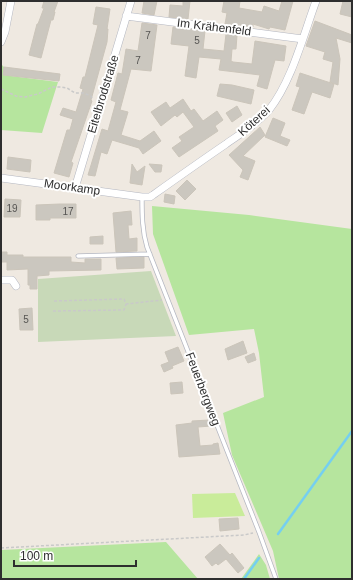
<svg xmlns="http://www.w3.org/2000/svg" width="353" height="580" viewBox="0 0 353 580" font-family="Helvetica,sans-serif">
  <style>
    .green { fill: #b6e59e }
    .cemetery { fill: #c8d9b8 }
    .pitch { fill: #c9ec9a }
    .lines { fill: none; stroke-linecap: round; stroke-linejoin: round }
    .stream { stroke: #75cff0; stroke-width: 2.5 }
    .building { fill: #cbc7bf; stroke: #cbc5ba }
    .lane-casing { stroke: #b4b7c1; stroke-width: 5 }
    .street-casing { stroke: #b4b7c1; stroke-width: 8 }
    .path { stroke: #c9c9c9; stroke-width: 1.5; stroke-dasharray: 3 2; stroke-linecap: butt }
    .lane { stroke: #fff; stroke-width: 3.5 }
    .street { stroke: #fff; stroke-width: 7 }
    .labels { text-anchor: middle; stroke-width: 4; stroke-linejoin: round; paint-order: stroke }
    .number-label { font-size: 10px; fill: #555452 }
    .street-label { font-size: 12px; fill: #2e2e2e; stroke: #fff }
  </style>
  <rect width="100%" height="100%" fill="#efe9e1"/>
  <path class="green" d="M1,64L4,67L3,75L58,82L42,133L1,130Z
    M152,206L249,215L352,229V579H279L273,551L232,455L223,413L264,397L259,353L254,329L189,335L153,234Z
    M166,542L198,579H1V550Z
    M259,554L266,565L270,579H241Z"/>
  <path class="cemetery" d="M151,271L176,336L38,342V279Z"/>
  <path class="pitch" d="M235,493L245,516L193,518L192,494Z"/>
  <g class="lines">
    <path class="stream" d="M278,534L352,431
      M244,579L259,558"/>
  </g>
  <path class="building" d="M44,1H58L54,12H55L53,20H51L41,58L29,55L37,24H38L44,8H42Z
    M144,1H157L154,15L142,13Z
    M183,1H190L188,19L169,17L170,5L183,6Z
    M224,1H240L239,8L262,12L264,6L279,11L282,1H293L285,30L270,27L269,29L253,24V27L225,24L227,13L222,12Z
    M343,1H352V17L340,14Z
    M96,7L110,9L107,29H108L107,42L91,100L92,101L71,162L73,163L69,177L54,173L67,130H70L73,119L60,115L63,108L76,112L83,89L80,88L83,77H85L98,25L93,24Z
    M315,21L352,35V43L336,38L340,59L338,85L330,82L333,62L323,59L325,52L306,46Z
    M142,23L157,25L151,71L131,69L120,110L128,112L121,135L140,141L154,131L161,141L143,154L139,148L112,140L107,154L101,152L95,176L88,175L102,129L108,131L116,102L111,100L118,73L122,74L126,49L138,51Z
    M173,27L205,31L203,49L224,51L226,34L237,35L236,49H232L231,61L233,62L252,64L255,41L286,46L284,61L275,60L267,89L257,86L260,75L219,70L221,59L199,57L196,78L185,76L189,46L171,44Z
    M4,67L60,74L59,81L3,75Z
    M300,73L334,84L330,98L312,92L304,114L292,110L300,87L296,86Z
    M220,84L232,85L254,90L251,104L217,96Z
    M183,99L191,111L194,109L203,121L217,111L223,120L215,126L218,131L179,157L172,148L182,141L179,137L194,127L183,112L177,117L175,115L161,126L151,112L166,102L170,108Z
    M237,106L242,115L232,122L226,113Z
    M273,118L285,123L280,136L290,140L287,146L265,137Z
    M260,127L265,135L243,156L255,161L248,180L240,177L243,170L229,155Z
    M8,157L31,160L30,172L7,169Z
    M132,164L137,172L145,166L142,185L130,183Z
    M149,164L162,165L161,172H155Z
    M187,180L196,189L185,200L176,191Z
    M165,194L175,196L174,204L164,202Z
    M5,199L21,200L20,217H4Z
    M60,204H76V218H50V220H36V205Z
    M131,211L132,225H128L129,239L137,238V251L116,252L113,213Z
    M103,236V244H90V237Z
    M1,252H7V255H23V257H71V262L85,263V259H101V270L49,271V275L37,276V289H30V285H28V269L7,270V262H1Z
    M144,257V268L117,269L116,258Z
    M32,308L33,330H20L19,309Z
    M243,341L247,353L228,360L225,349Z
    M178,347L184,361L172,366L173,368L164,372L161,365L169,362L165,352Z
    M254,353L256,360L248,363L245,357Z
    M182,382L183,393L171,394L170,383Z
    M209,420L211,426L198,427L200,446L213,445V444L218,443L220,454L179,457L176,425L192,423V421Z
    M238,518L239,529L220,531L219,519Z
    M220,544L230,555L232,553L244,568L238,573L226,559L218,565L216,563L212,566L205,557Z"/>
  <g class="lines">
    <defs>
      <path id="lane" d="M142,197C142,214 142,230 147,247L259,532L276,579
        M78,256L150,254"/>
      <path id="street" d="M126,16L303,39
        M1,42L5,32L11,1
        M1,178L142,197H150L153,195C177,178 201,161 226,144C240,134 257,124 269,110C292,81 303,36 316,1
        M75,188L131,1
        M1,280H12L16,286"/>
    </defs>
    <use href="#lane" class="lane-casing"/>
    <use href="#street" class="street-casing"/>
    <path class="path" d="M1,89L16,96L25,97L38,94L52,87H61L67,88L75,93H83L91,96L92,98H93
      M54,301L124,299L126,304L162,300
      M53,311L124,310L126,304
      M1,548L244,535L253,533"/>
    <use href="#lane" class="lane"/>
    <use href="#street" class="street"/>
  </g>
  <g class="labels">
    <g class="number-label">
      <text x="148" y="39">7</text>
      <text x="197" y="44">5</text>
      <text x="138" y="64">7</text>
      <text x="12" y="212">19</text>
      <text x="68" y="215">17</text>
      <text x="26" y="323">5</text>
    </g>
    <g class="street-label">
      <text transform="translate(214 27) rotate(7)" y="4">Im Krähenfeld</text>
      <text transform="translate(103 94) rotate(-73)" y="4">Eitelbrodstraße</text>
      <text transform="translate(254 121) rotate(-42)" y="4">Köterei</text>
      <text transform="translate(72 187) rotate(8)" y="4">Moorkamp</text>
      <text transform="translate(203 389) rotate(69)" y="4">Feuerbergweg</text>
    </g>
  </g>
  <rect width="353" height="580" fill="none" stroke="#2e2e2e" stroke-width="4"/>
  <path d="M14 560v6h122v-6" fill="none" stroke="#2e2e2e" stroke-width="2"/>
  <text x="20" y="560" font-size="12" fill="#2e2e2e" stroke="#ffffff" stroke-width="3" paint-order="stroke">100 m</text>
</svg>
